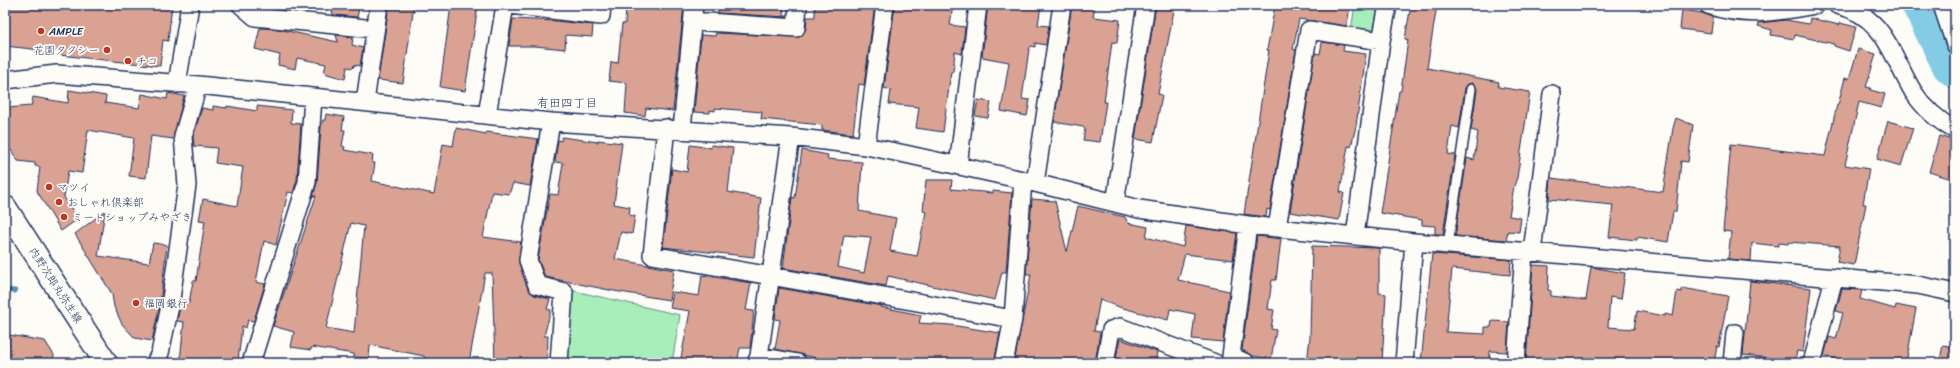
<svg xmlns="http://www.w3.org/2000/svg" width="1960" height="368" viewBox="0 0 1960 368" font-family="Sriracha,'Klee One',sans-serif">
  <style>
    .green { fill: #a7eeba; stroke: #618e8c }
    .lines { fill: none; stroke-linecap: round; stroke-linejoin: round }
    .stream { stroke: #5a8daf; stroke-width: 5 }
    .river { stroke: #84cce5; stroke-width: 31 }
    .building { fill: #daa292; stroke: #1b2f5e; fill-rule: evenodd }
    .service-casing { stroke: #1b2f5e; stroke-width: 12 }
    .minor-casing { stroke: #1b2f5e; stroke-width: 20 }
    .secondary-casing { stroke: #1b2f5e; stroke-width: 25 }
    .service { stroke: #fdfcf7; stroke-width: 9 }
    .minor { stroke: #fdfcf7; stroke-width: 17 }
    .secondary { stroke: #fdfcf7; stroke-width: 22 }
    .poi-dot { fill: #c8321e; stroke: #fdfcf7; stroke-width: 1.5 }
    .labels { text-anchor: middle; stroke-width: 3.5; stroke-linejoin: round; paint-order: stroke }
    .poi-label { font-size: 11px; fill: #1b2f5e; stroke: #fdfcf7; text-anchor: start }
    .street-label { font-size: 11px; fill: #1b2f5e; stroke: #fdfcf7 }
    .neighbourhood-label { font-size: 12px; fill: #1b2f5e; stroke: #fdfcf7 }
  </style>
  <rect width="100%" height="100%" fill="#fdfcf7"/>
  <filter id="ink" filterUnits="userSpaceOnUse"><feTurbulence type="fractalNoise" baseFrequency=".025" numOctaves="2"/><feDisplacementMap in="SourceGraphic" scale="8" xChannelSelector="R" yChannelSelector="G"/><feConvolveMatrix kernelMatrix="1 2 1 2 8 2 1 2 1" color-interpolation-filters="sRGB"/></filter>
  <g filter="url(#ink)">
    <path class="green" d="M1355,5H1380L1375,35L1351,30Z
      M570,290L680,315L672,363H564Z"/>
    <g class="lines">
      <path class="stream" d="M5,290L15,291"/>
      <path class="river" d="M1917,5L1948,67L1955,73"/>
    </g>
    <path class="building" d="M5,5H172L168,41L163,40L160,66L59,55V52L5,46Z
      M331,5H360L357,17L333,15Z
      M389,5H414L403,83L378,80Z
      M451,5H478L465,91L440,87Z
      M626,5H684L673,111L646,108L645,116L625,113L627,83L609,81L611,62L618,63L622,24H625Z
      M718,5H784L783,15L787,16V17L718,13Z
      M815,5H875L864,85L859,84L853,134L822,130V125L761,119L762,112L715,108V111L710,110V113L694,112L701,35L715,36L716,33L800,37L806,29L807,17H815Z
      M895,5H953L950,25L965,27L962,54L955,52L953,72H951L943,132L916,128L919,107L889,104L891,90L884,88Z
      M988,5H1041L1038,25L1049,26L1046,45L1035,43V47L1031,46L1029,49L1022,99L1030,100L1027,116L1001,111L1009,62L982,57Z
      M1072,5H1095L1093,17L1120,20L1117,43L1112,42L1104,102H1106L1100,142L1083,140L1085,129L1083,127L1054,122Z
      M1156,5H1175L1158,94L1162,95L1153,142L1135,139Z
      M1275,5H1350L1347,26L1299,19L1293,49L1296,50L1270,210L1267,209L1266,217L1244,214L1269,50H1267Z
      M1411,5H1437L1427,68L1499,82L1498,87L1530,92L1517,178L1514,186L1509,216L1521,218L1519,232L1508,231L1506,240L1455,236L1467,158L1474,160L1478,132L1471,130L1477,90L1476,86L1472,83L1468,84L1465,88L1459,128L1452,126L1448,154L1455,155L1443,234H1435V226L1422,225V220L1380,213L1399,91H1401L1408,40L1405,39Z
      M1682,10L1702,13L1713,17L1711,33L1680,29Z
      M1810,18L1839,25L1840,23L1856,27L1849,51L1834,46V44L1795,35L1794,39L1771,35L1772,30L1758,26L1759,23L1786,20L1809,24Z
      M513,19L556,21L593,25L592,37L566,35L565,49L535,46H509Z
      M260,28L278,29L338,42L336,35L353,37L352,45L363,48L360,66L354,65L353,68L347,67L345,79L324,73L326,64L297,58L295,69L278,65L280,55L255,49Z
      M1322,42L1344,45L1343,51L1366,54L1356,126L1351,147L1348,146L1340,192L1344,193L1339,220L1290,212L1315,53L1320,54Z
      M1858,49L1876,54L1866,87L1871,88L1870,90L1885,94L1881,108L1859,102L1845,165L1869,169L1863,204H1866L1854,265L1837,262L1840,246L1789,242L1788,244L1779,243L1778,246L1752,243L1751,261L1728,259L1731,232L1723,231L1731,144L1825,156L1837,105H1838L1845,78L1849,79Z
      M69,90L106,96L105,103L139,108L142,94L167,99L168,93L184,96L173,139L151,136L146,178L129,176L134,138L88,130L82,173L68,171L64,197L78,219L61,231L37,191L40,167L35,166V163L18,161L5,141V118L7,108L31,106L33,97L68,103Z
      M978,100L991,102L988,118L975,116Z
      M213,106L227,108V106L257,111V106L292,110L291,123L301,124L297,180L293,193L288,192L276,245L264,241L256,282L265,284L254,321L248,320L246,328L242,326L238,361L212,359L211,363H194L180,361L184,322L177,321L181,302L189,303L193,281H196L205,221L199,220L203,199L237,206L243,167L215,163L217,148L194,146L193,137L202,108L213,110Z
      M326,114L344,117L342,130H345L342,146L345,147L344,150L373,155L372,163H375L372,181L434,194L443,144L453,146L456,128L486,134V132L538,139L530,186L513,183L509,194L492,192L483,237L521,242L519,263L528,289L534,295L550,299L547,309L551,310L544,336H548L547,363H495L492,273H485L469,363H435L425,361L424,356L370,345L369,358L354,357V354L312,347L311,350L291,347L294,332L273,326L316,196H313L317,183L321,127L323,120H325ZM351,223L364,226L354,333L326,328Z
      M1676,118L1693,125L1688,162L1681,161L1676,212H1673L1668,242L1637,237V240L1609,237L1613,205L1549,199L1551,178L1663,192L1673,128Z
      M1888,121L1913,128L1901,166L1877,159Z
      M1939,136L1955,141V180L1929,172Z
      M562,137L598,142V140L622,143L614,204L630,207L629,215L635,216L632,234L621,232L615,259L674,270L669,300L614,291L545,277L538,259L550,194L558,195L563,163L555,162L558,140L561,141Z
      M690,145L711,148V145L733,148L728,192L761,198L754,257L663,247L672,169L687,172Z
      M802,150L828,155L827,159L862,162L859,211L896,218L890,251L917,256L926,212L923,211L926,180H952L951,189L993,193V191L1012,193L1006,272H1002L995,300L888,276L886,286L783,268L792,197L795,198ZM844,235L871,237L864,273L838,267Z
      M1032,199L1055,201L1067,252L1078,206L1125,217L1128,223L1148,227L1146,237L1183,247L1186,226L1237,233L1233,260L1185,254L1178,280L1229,291L1223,342L1192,339L1195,314L1170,309L1168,320L1119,307L1100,299L1094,331L1100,332L1095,363H1014L1031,274H1026Z
      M105,211L98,256L149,263L153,243L167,245L160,304L152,341L135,338L122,324L114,307L112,294L75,234Z
      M1257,236L1281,239L1276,280H1272L1268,309L1274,310L1271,329L1276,330L1271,359L1253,356L1242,350Z
      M1312,246L1379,248V293L1386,294L1382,363H1307L1310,337Z
      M1432,254L1511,260L1510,275L1452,269L1446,332L1485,334V327H1491L1492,321L1509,322L1507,352L1490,351L1489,363H1421Z
      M1533,265L1549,266L1548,290L1551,291V296L1586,300L1591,267L1625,273L1621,299L1610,297L1608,327L1634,329L1637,311L1665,316V314L1673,316L1677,291L1682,292V288L1728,296L1719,347L1717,346L1714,363L1526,362Z
      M702,275L751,283L746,310L754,311L750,348H740L737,363H680L690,311L670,308L673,292L699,296Z
      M1750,281L1811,288L1803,352L1797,351L1795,361L1743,355Z
      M779,288L882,306L881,307L921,315L919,323L951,325L1000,333L994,363H839L775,349L780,320L775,319Z
      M1842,289L1862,290L1860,299L1895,309L1896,305L1916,309L1906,363H1854L1824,356L1829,337L1836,339L1843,313L1836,311Z
      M9,335L45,341L54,355L53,363H36L6,358Z
      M1120,339L1157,352L1155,363H1115Z
      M1943,345L1955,347V363L1940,360Z"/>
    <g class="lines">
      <defs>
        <path id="service" d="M1448,245L1471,89"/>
        <path id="minor" d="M241,5L255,17L375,29
          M510,5L601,16L602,5
          M1708,5C1746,18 1776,12 1815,5
          M1837,5C1886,16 1891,56 1914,93C1924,108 1939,121 1955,130
          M1942,5L1955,44
          M693,21L796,28L798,5
          M5,80L57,74L198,85L551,122L791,137L866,146L905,154L1023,180L1139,209L1248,225L1414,242L1918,285L1955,293
          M177,84L190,5
          M365,102L379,5
          M487,115L505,5
          M551,122L528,260L537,285L564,292L559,363
          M666,128L652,255L1013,319
          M682,129L694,5
          M866,146L885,5
          M958,166L978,5
          M1035,183L1062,5
          M1115,203L1146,5
          M1277,228L1309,30L1381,41
          M1355,236L1381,41L1388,5
          M1532,252L1552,94
          M759,356L798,363
          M155,363L160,353L170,306L187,185L183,136L198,85
          M251,363L307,182L313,98
          M756,363L759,356L791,137
          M1004,363L1013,319L1023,180
          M1105,363L1111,330L1120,327L1215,363
          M1246,363L1231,356L1248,225
          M1404,363L1414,242
          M1516,363L1524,251
          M1732,363L1735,333
          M1812,363L1834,278"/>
        <path id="secondary" d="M5,207L106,363"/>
      </defs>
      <use href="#service" class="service-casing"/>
      <use href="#minor" class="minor-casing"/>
      <use href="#secondary" class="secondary-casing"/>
      <use href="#service" class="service"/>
      <use href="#minor" class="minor"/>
      <use href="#secondary" class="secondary"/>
    </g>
  </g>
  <g class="poi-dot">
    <circle cx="41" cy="31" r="4"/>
    <circle cx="107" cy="50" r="4"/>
    <circle cx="128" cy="61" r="4"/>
    <circle cx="49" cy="187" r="4"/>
    <circle cx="59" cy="202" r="4"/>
    <circle cx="64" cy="217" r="4"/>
    <circle cx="136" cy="303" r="4"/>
  </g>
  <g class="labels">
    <g class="poi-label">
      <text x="49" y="35">AMPLE</text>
      <text x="99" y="54" text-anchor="end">花園タクシー</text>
      <text x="136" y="65">チコ</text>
      <text x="57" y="191">マツイ</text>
      <text x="67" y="206">おしゃれ倶楽部</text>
      <text x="72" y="221">ミートショップみやざき</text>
      <text x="144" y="307">福岡銀行</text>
    </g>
    <g class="street-label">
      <text transform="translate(56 285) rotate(57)" y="4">内野次郎丸弥生線</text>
    </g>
    <g class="neighbourhood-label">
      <text x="567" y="107">有田四丁目</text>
    </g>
  </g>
  <rect width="1960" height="368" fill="none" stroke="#fdfcf7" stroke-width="20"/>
  <rect x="10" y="10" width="1940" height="348" fill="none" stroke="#1b2f5e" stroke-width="1.5" filter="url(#ink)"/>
</svg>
